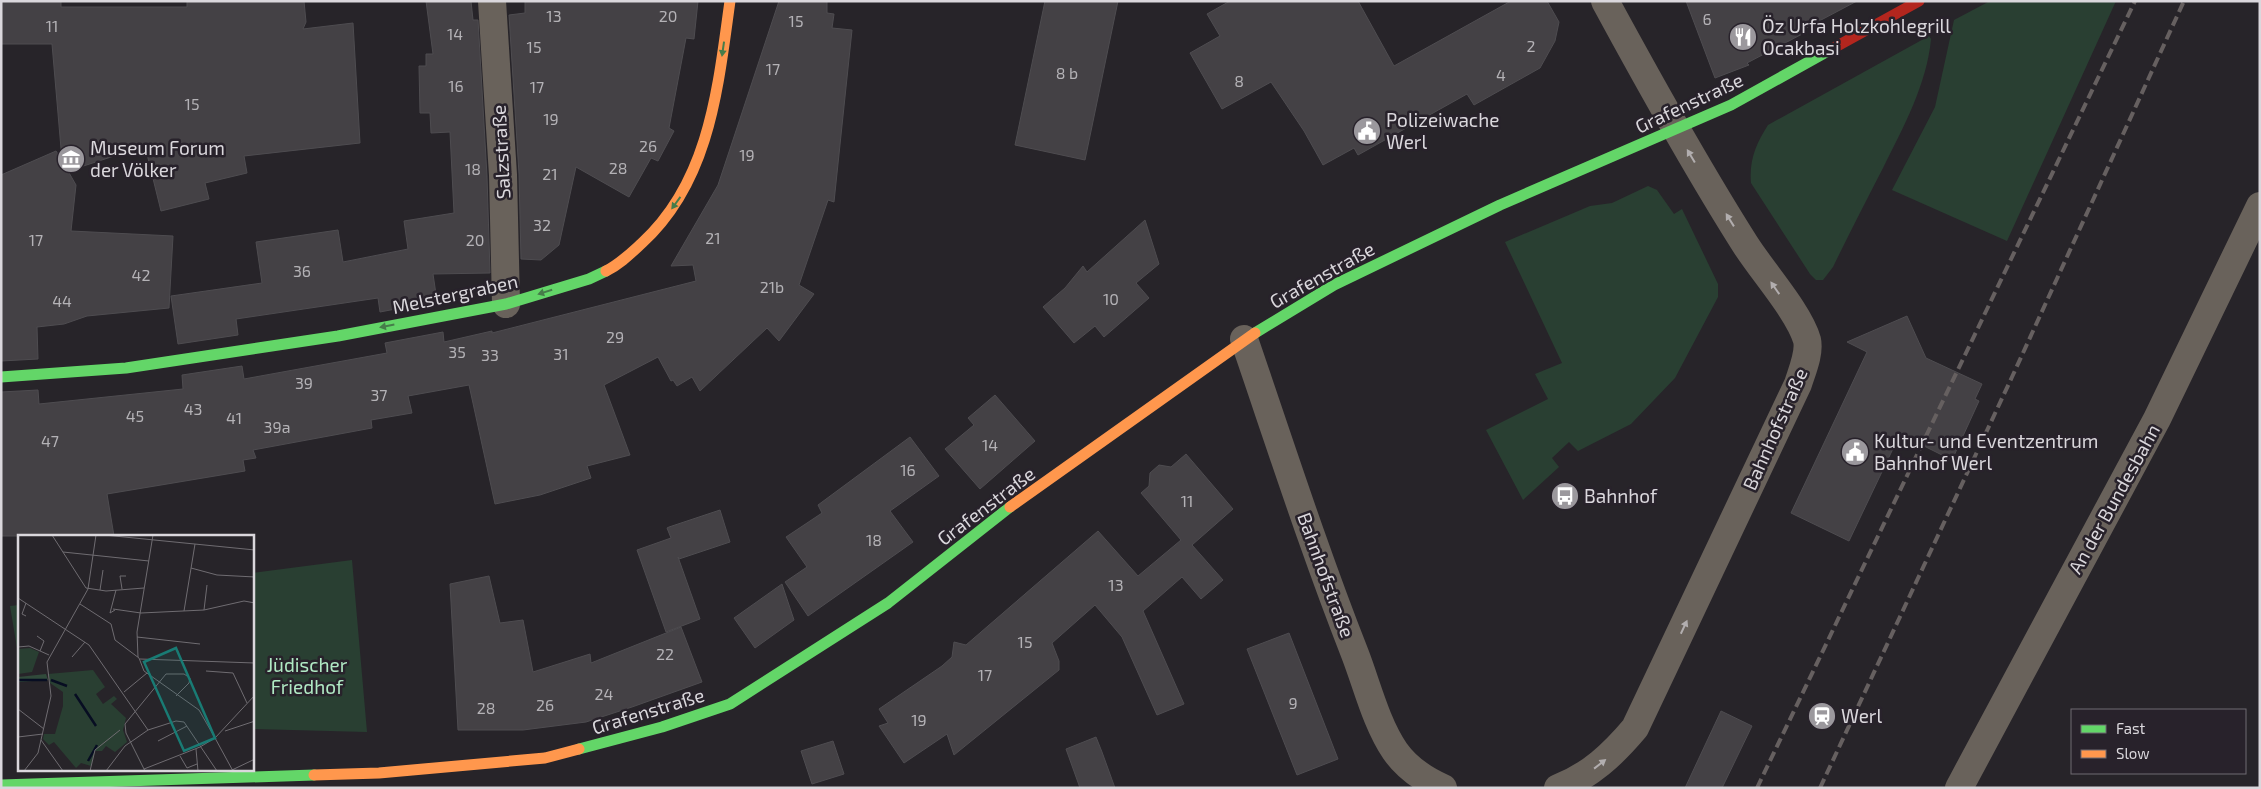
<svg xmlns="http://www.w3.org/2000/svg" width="2261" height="789" viewBox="0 0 2261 789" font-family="'Exo 2',sans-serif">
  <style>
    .green { fill: #293f32 }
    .building { fill: #444145; stroke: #4e4c50 }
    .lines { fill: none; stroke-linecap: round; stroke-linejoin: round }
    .street { stroke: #69625b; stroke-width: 28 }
    .fast { stroke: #63d668; stroke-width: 11 }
    .slow { stroke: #ff974d; stroke-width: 11 }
    .jam { stroke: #b3261e; stroke-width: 11 }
    .rail { stroke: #666060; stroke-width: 4; stroke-dasharray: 10 5; stroke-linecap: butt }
    .oneway { fill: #467c4a }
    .oneway2 { fill: #b2aeaf }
    .labels { text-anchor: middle; stroke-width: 5; stroke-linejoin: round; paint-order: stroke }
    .number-label { font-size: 16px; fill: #b4b2b6 }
    .poi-label { font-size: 19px; fill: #dad7dc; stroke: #28222b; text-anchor: start }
    .street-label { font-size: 19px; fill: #dad7dc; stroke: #28222b }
    .park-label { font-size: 19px; fill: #b0e9c4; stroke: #28222b }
    .inset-river { fill: none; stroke: #070d22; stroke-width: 2.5 }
    .inset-road { fill: none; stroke: #6f6c71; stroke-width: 1 }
    .view { fill: #197b74; fill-opacity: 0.15; stroke: #197b74; stroke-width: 2.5 }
    .inset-edge { fill: none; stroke: #dad7dc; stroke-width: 2.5 }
  </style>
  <rect width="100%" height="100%" fill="#272429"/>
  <path class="green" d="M1990,1H2116L2007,241L1892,190L1935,107L1954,20Z
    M1929,36L1931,39C1927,84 1903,128 1883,168C1866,201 1849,234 1833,267L1823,280H1816L1810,274L1751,183C1749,160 1756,144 1768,125Z
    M1648,186L1657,190L1674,214L1682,209L1718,284V297L1675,378L1631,424L1578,451L1569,442L1552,458L1559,467L1523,500L1486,430L1548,399L1535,374L1562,363L1505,242L1590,206L1612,203Z
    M352,560L367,732L253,729V573Z
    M19,605V660L10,606Z"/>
  <path class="building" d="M1,1H61V7H187V1H304L306,22L303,29L353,23L360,143L244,156L247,173L205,183L209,199L161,211L145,146L68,171L76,185L71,231L173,236L169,308L87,316L64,324L37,327L38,359L1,361V175L56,151L62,160L52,44H1Z
    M426,1H471L473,20H478L487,176L490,273L433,274L437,301L380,312L378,298L236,319L238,335L178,344L171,296L262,283L256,242L338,230L343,262L408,249L404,221L454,213L450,132L431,133L430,113H420L419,66H426V54H433Z
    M525,1H698L694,39L686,38L669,128L674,131L658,161L651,158L629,197L576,167L559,245L541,260L521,259L519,174L509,15L525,13Z
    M779,1H827V13L834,14L832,28L852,30L834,202L828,200L799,285L814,294L779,341L767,328L700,391L692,377L677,386L673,380L671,381L658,357L604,385L630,455L587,466L591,478L540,495L495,504L469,385L408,396L412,413L371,420L372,428L253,450L256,458L243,460L245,471L107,494L114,536H1V392L38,390L39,404L183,389L182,375L242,366L244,379L387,353L385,343L443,332L444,342L492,331V333L696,281L693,265L671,266L718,185Z
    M1045,1H1118L1085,160L1015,145Z
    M1230,1H1358L1394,66L1511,1H1547L1559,22L1555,41L1540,68L1474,105L1467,94L1358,155L1354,148L1323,165L1304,131L1271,82L1222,109L1190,53L1220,36L1207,14Z
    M1686,1H1857L1804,29L1806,32L1747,63L1749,65L1715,78Z
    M1145,220L1159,264L1136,283L1149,298L1104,337L1095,326L1074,343L1043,307L1065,288L1083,266L1087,272Z
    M1907,316L1926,358L1982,384L1975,399L1979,401L1952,460L1900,434L1849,541L1791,513L1867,352L1847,342Z
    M995,395L1035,441L980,489L945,449L974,425L968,418Z
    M910,437L939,476L890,511L913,542L808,616L785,582L807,567L786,537L822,513L818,505Z
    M1186,454L1233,509L1192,545L1223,580L1201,599L1182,577L1143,611L1184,704L1157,715L1122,637L1095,605L1052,643L1059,661V670L954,755L947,734L904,763L879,726L888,723L879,709L942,666L952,657L954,642L966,645L1098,531L1138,576L1181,540L1141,493L1149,486L1150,473L1159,465L1171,467Z
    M720,510L730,542L679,559L678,557L700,619L666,632L637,550L671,538L667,528L669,527Z
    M489,576L500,623L523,620L533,672L590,654L591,663L681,627L702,682L632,707L586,722L523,730H458L450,584Z
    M782,584L794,620L755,648L734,618Z
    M1289,633L1338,759L1297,775L1247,649Z
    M1721,711L1752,726L1722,788H1685Z
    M1096,737L1102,752L1115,788H1080L1066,749Z
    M833,741L844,774L812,784L801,751Z"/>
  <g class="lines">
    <path class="street" d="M492,1L503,175L506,304
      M1244,339C1280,444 1314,550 1355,654C1367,685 1376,723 1395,751C1407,768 1425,780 1443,788
      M1558,788C1590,776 1613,754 1635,728L1798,384C1802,371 1810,353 1807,340C1799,312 1762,271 1745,244C1695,165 1650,84 1605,1
      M1959,788L2157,419L2260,206"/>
    <path class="fast" d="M1255,333L1334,285L1500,205L1731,105L1830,50
      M1,377L126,368L338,336L506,304L589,279L606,271
      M579,749L662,727L730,704L888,603L1010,507
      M1,785L314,775"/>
    <path class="slow" d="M606,271C620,264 630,254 642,243C710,181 718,87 730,1
      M1010,507L1255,333
      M314,775L379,773L545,758L579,749"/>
    <path class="jam" d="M1830,50L1919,1"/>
    <path class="rail" d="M1757,788L2135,1
      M1820,788L2012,377L2184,1"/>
  </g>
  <defs><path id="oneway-solid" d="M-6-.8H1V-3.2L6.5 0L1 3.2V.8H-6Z" transform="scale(1.25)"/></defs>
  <g class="oneway">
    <use href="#oneway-solid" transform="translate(723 49) rotate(98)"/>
    <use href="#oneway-solid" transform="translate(676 203) rotate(126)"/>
    <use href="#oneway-solid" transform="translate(545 292) rotate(163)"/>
    <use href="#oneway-solid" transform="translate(387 326) rotate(169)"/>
  </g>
  <g class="oneway2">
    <use href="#oneway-solid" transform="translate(1691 156) rotate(-121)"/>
    <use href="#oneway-solid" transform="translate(1730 220) rotate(-122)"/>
    <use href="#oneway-solid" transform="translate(1775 288) rotate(-125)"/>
    <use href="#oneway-solid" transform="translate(1684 627) rotate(-65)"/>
    <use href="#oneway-solid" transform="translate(1600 764) rotate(-38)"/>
  </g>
  <defs>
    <symbol id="restaurant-disc" viewBox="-11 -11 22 22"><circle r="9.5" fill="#9b989d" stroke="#28222b"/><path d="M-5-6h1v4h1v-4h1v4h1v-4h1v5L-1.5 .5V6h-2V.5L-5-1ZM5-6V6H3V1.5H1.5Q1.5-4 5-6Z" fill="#fff"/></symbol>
    <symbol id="civic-disc" viewBox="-11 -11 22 22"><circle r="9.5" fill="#9b989d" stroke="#28222b"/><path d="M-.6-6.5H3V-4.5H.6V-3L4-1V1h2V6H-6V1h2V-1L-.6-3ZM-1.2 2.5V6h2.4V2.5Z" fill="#fff"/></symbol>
    <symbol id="museum-disc" viewBox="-11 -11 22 22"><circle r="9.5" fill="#9b989d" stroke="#28222b"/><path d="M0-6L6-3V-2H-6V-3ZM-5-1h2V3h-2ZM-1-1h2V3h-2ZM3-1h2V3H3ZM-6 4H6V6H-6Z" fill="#fff"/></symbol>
    <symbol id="bus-disc" viewBox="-11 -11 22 22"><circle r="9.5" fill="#9b989d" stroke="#28222b"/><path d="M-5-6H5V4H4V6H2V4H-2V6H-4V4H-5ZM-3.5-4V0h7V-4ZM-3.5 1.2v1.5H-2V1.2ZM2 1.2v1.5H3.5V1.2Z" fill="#fff"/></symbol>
    <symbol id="station-disc" viewBox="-11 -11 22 22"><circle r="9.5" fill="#9b989d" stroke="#28222b"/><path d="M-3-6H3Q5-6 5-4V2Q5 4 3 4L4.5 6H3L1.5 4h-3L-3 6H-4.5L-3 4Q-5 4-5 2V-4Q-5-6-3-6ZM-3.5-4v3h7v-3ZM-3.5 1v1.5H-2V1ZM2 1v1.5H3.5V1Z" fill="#fff"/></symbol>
  </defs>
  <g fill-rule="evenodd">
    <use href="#restaurant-disc" x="1727" y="21" width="32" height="32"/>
    <use href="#civic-disc" x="1351" y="115" width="32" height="32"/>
    <use href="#museum-disc" x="55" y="143" width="32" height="32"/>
    <use href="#civic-disc" x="1839" y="436" width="32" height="32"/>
    <use href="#bus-disc" x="1549" y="480" width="32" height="32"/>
    <use href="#station-disc" x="1806" y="700" width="32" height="32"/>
  </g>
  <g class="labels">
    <g class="number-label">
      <text x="554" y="22">13</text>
      <text x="668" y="22">20</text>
      <text x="1707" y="25">6</text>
      <text x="796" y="27">15</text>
      <text x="52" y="32">11</text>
      <text x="455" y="40">14</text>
      <text x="1531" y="52">2</text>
      <text x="534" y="53">15</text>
      <text x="773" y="75">17</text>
      <text x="1067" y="79">8 b</text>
      <text x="1501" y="81">4</text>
      <text x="1239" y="87">8</text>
      <text x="456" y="92">16</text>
      <text x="537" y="93">17</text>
      <text x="192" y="110">15</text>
      <text x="551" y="125">19</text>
      <text x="648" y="152">26</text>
      <text x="747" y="161">19</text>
      <text x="618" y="174">28</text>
      <text x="473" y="175">18</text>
      <text x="550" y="180">21</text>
      <text x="542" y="231">32</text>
      <text x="713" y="244">21</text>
      <text x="36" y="246">17</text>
      <text x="475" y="246">20</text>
      <text x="302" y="277">36</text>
      <text x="141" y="281">42</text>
      <text x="772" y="293">21b</text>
      <text x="1111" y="305">10</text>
      <text x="62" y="307">44</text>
      <text x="615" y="343">29</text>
      <text x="457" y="358">35</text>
      <text x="561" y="360">31</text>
      <text x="490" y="361">33</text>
      <text x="304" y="389">39</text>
      <text x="379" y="401">37</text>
      <text x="193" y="415">43</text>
      <text x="135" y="422">45</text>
      <text x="234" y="424">41</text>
      <text x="277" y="433">39a</text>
      <text x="50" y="447">47</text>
      <text x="990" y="451">14</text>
      <text x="908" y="476">16</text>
      <text x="1187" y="507">11</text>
      <text x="874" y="546">18</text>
      <text x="1116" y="591">13</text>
      <text x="1025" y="648">15</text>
      <text x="665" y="660">22</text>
      <text x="985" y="681">17</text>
      <text x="604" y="700">24</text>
      <text x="1293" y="709">9</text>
      <text x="545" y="711">26</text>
      <text x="486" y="714">28</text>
      <text x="919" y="726">19</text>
    </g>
    <g class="poi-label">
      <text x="1762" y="33">Öz Urfa Holzkohlegrill<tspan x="1762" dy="22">Ocakbasi</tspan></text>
      <text x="1386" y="127">Polizeiwache<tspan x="1386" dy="22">Werl</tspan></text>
      <text x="90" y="155">Museum Forum<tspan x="90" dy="22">der Völker</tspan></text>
      <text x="1874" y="448">Kultur- und Eventzentrum<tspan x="1874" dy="22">Bahnhof Werl</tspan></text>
      <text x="1584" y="503">Bahnhof</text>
      <text x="1841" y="723">Werl</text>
    </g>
    <g class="street-label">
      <text transform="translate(1689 103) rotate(-25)" y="7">Grafenstraße</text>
      <text transform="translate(501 152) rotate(-93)" y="7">Salzstraße</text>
      <text transform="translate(1322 275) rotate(-29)" y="7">Grafenstraße</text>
      <text transform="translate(455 294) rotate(-12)" y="7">Melstergraben</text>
      <text transform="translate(1775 429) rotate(-66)" y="7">Bahnhofstraße</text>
      <text transform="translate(2114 499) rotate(-61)" y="7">An der Bundesbahn</text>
      <text transform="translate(986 506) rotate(-37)" y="7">Grafenstraße</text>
      <text transform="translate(1326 575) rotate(70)" y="7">Bahnhofstraße</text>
      <text transform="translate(648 711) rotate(-17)" y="7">Grafenstraße</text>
    </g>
    <g class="park-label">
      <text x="307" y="672">Jüdischer<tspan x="307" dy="22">Friedhof</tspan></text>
    </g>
  </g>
  <g transform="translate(18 535)">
    <rect width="236" height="236" fill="#272429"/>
    <path d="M12,113L21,117L14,137L0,139V114ZM75,135L87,152L78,159L85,169L96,161L99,164L93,169L108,183L105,195L109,207L97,217L88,211L84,216H77L73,231L63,228L58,233L36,207L31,210L25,204L26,199H37L45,171V157L32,148L30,139Z" fill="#293f32"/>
    <path d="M28,139L30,145L0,147V142Z" fill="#314a3b"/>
    <path class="inset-river" d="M0,145H29M33,145L49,151M57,159L78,191M70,226L79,210"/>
    <path class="inset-road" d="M34,0L68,53L88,56L126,53M86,0L237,15M45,17L131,26M173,33L199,40L237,42M104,54L102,41H108M82,55L85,35M0,63L71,110L130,195M8,68L4,79L8,81M62,69L93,89L97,105L121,123L126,136L181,175L197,203L182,212L126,234M95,74L123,78L186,75L226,66L237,68M97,75L92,78L98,55M186,75L189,50M166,76L177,9M19,101L26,106L22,116M119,102L182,109M0,112L11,111L31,120M54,122L67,107M120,122L119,97L135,0M122,124L237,128M188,136L215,138L229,168M106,157L129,138M0,174L26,194M130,195L158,186L166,187L199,236M207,196L237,186M0,202L25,199M23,205L45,236M140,206L169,191M178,214L180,236M162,221L169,233L179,229M214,235L237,224M6,236L20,218L33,161L29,127L70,54L78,0M72,236L77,215L102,195M88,236L107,211L130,195M127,236L108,198L107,189L148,139H166L172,143L171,148L158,161M215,236L197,203L237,160"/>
    <path class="view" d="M158,113L197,203L166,216L126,127Z"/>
    <rect width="236" height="236" class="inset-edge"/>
  </g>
  <rect width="2261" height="789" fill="none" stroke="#dad7dc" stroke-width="5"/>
  <rect x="2071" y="709" width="175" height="65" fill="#28222b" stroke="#6f6a72"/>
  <rect x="2081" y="725" width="25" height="8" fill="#63d668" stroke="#6f6a72"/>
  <text x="2116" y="734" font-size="15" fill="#dad7dc">Fast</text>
  <rect x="2081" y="750" width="25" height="8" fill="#ff974d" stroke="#6f6a72"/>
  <text x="2116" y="759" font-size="15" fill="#dad7dc">Slow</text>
</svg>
